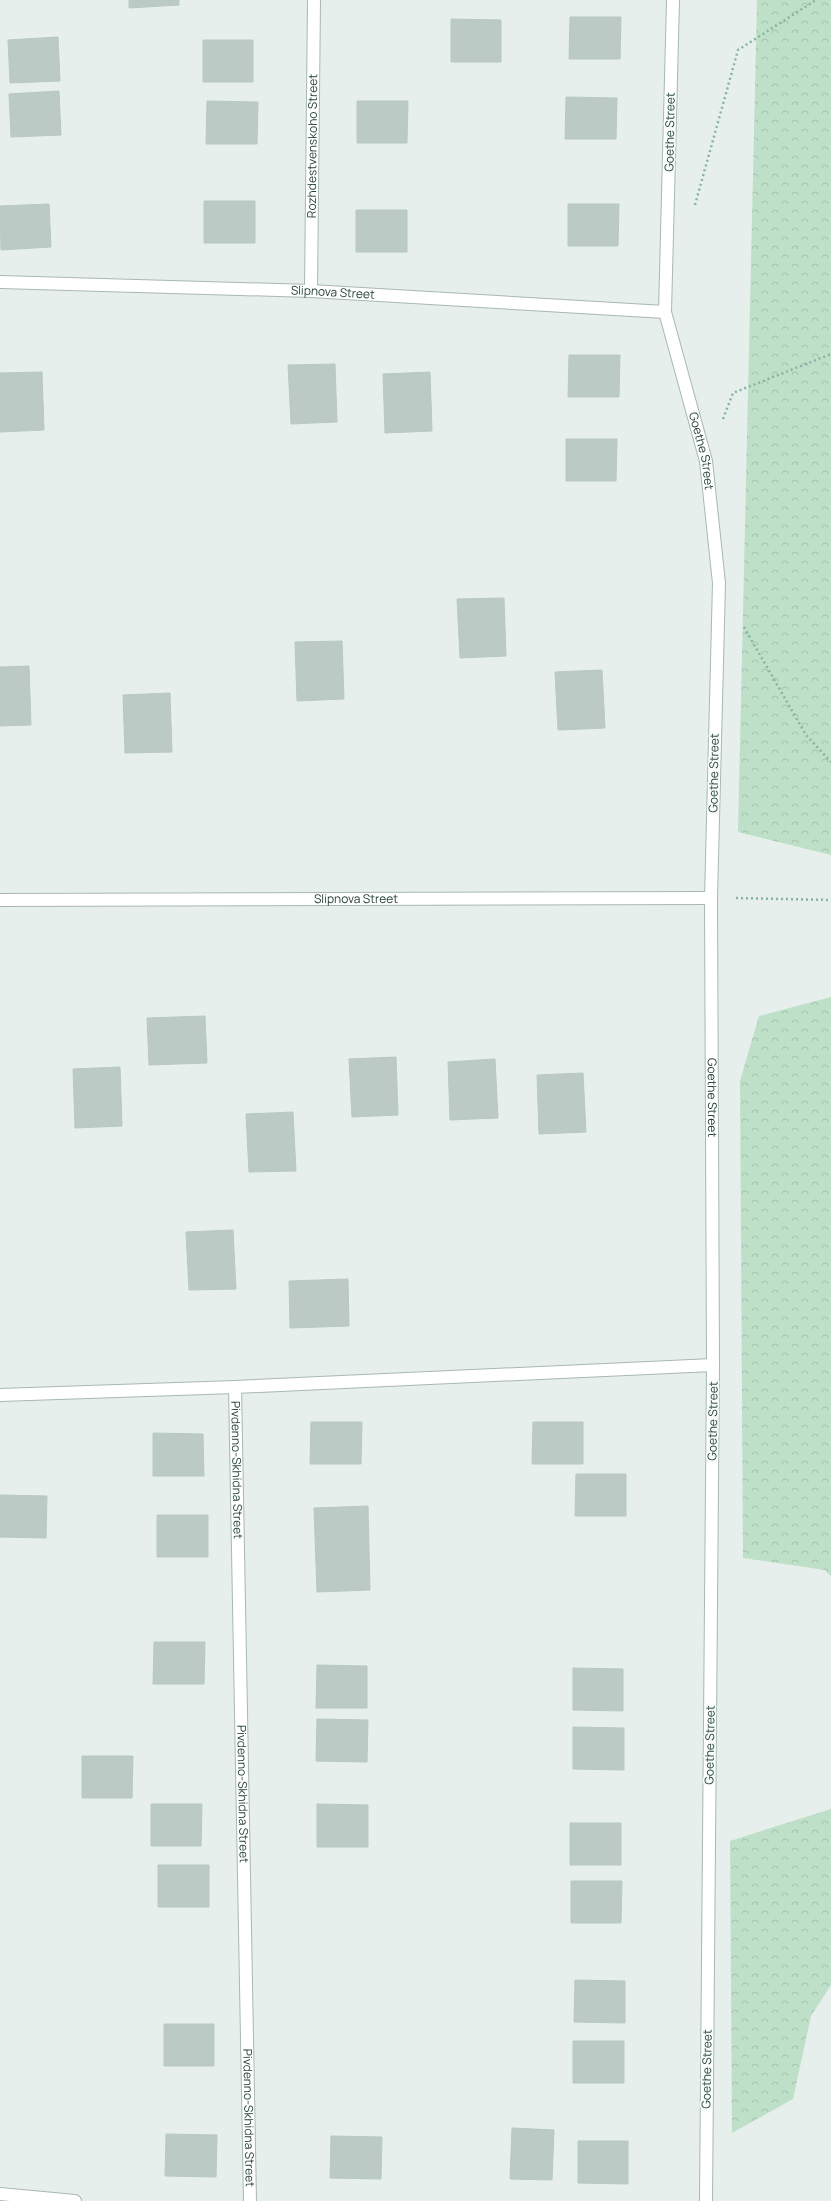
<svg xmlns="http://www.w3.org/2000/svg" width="831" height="2201" viewBox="0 0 831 2201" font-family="Manrope,sans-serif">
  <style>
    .forest { fill: url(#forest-crowns) }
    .building { fill: #bbcac4; stroke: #b8c9c2 }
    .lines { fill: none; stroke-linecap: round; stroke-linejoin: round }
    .street-casing { stroke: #a8b8b2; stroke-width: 14 }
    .path { stroke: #86b3a5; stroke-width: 2.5; stroke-dasharray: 2 3; stroke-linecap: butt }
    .street { stroke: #fff; stroke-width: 12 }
    .labels { text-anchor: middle; stroke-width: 3.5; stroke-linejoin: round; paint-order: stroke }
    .street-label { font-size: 12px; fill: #24423a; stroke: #f7fbf9 }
  </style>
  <defs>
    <pattern id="forest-crowns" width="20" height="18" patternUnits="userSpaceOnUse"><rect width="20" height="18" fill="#bfe0c8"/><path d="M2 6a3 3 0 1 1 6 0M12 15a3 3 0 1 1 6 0" fill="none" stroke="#a4c1ad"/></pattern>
  </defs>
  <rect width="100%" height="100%" fill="#e6efeb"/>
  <path class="forest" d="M757,0H831V855L738,832Z
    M831,997V1576L825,1570L743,1558L740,1081L759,1016Z
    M831,1809V1985L811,2016L793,2099L732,2133L730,1841Z"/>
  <path class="building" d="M129,0H179V5L129,8Z
    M570,17H621L620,59H569Z
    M451,19L501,20V62H451Z
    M58,37L60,81L10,83L8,40Z
    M203,40H253V82H203Z
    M59,91L61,135L11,137L9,94Z
    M566,97L617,98L616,139H565Z
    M207,101L258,102L257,144H206Z
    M357,101H408L407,143H357Z
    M204,201H255V243H204Z
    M49,204L51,247L1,250L0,206Z
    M568,204H619L618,246H568Z
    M356,210H407V252H356Z
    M569,355H620L619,397H568Z
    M335,364L337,422L291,424L288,365Z
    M42,372L44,430L0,432V373Z
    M430,372L432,431L385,433L383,374Z
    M566,439H617L616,481H566Z
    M504,598L506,656L460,658L457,599Z
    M342,641L344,699L297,701L295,642Z
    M29,666L31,725L0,726V667Z
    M602,670L605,728L558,730L555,672Z
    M170,693L172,752L125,753L123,695Z
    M205,1016L207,1063L149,1065L147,1018Z
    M396,1057L398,1115L352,1117L349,1059Z
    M495,1059L498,1118L450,1120L448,1062Z
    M120,1067L122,1126L75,1128L73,1069Z
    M583,1073L586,1132L539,1134L537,1075Z
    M293,1112L296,1171L249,1172L246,1114Z
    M233,1230L236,1289L189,1290L186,1232Z
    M348,1279L349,1326L290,1328L289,1281Z
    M311,1422H362L361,1464H310Z
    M533,1422H583V1464H532Z
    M153,1433L203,1434L204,1476H153Z
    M576,1474H626V1516H575Z
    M0,1495L47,1496L46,1538L0,1537Z
    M368,1506L370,1590L317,1592L314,1508Z
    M157,1515H208V1557H157Z
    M154,1642H205L204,1684H153Z
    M317,1665L367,1666V1708H316Z
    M573,1668L623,1669V1711L573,1710Z
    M317,1719L368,1720L367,1762L316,1761Z
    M573,1727L624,1728V1770L573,1769Z
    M82,1756H133L132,1798H82Z
    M151,1804H202L201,1846H151Z
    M317,1804L368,1805V1847H317Z
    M570,1823H621V1865H570Z
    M158,1865H209V1907H158Z
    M571,1881H622L621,1923H571Z
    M575,1980L625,1981V2023L574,2022Z
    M164,2024H214V2066H164Z
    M573,2041H624V2083H573Z
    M512,2128L554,2130L552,2180L510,2179Z
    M166,2134L217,2135L216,2177L165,2176Z
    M331,2136L382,2137L381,2179L330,2178Z
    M578,2141H628V2184L578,2183Z"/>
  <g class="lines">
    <defs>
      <g id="street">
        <path id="s1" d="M673,0L665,312L706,461L719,583L711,898L713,1365L706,2201"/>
        <path id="s2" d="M0,282L311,291L665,312"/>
        <path id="s3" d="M311,291L314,0"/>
        <path id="s4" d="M0,900L711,898"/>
        <path id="s5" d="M235,1387L250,2201"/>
        <path d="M0,1395L235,1387L713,1365"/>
        <path d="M0,2194L75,2201"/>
      </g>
    </defs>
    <use href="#street" class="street-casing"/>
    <path class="path" d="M695,205L738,50L816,0
      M723,419L733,393L831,354
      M744,627L806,735L831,762
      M736,898L831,900"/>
    <use href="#street" class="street"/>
  </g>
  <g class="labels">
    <g class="street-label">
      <text transform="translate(670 132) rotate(-89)" y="4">Goethe Street</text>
      <text dy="4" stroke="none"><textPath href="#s3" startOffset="145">Rozhdestvenskoho Street</textPath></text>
      <text dy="4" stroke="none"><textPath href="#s2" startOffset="333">Slipnova Street</textPath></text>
      <text dy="4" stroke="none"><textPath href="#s1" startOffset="456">Goethe Street</textPath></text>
      <text transform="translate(714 773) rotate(-89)" y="4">Goethe Street</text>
      <text dy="4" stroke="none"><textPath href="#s4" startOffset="356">Slipnova Street</textPath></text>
      <text dy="4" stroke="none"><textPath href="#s1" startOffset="1104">Goethe Street</textPath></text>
      <text transform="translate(713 1421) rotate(-89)" y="4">Goethe Street</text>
      <text dy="4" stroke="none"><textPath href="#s5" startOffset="83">Pivdenno-Skhidna Street</textPath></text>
      <text transform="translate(710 1745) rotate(-89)" y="4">Goethe Street</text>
      <text dy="4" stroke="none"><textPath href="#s5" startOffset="407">Pivdenno-Skhidna Street</textPath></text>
      <text transform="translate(707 2069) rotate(-89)" y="4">Goethe Street</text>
      <text dy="4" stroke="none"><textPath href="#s5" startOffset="731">Pivdenno-Skhidna Street</textPath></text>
    </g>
  </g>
</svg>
